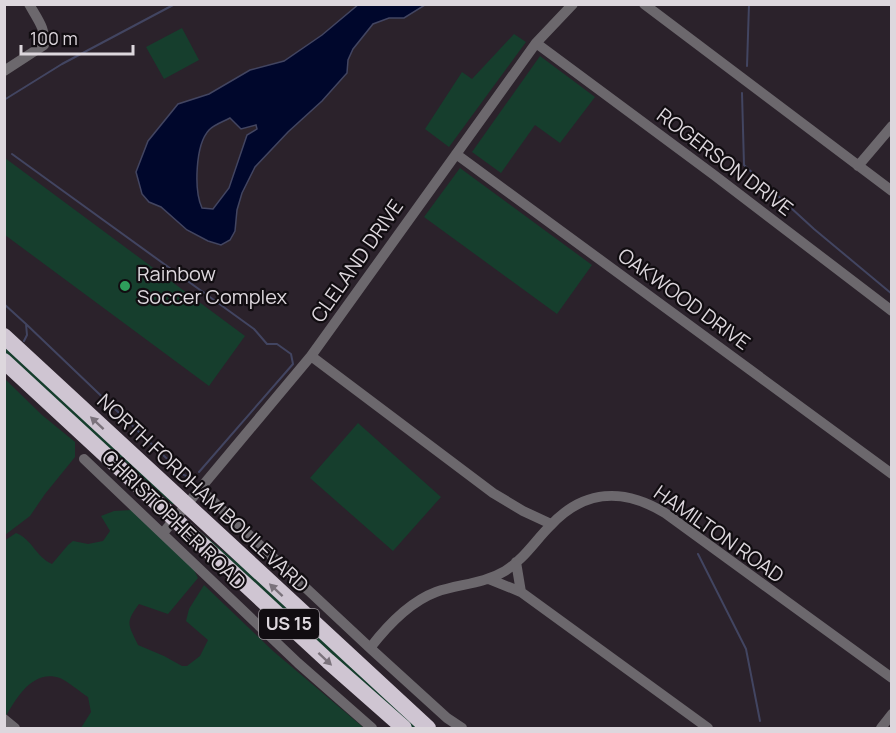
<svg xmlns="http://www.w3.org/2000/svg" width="896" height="733" viewBox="0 0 896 733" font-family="Manrope,sans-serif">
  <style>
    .green { fill: #163e2d }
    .water { fill: #00072c; stroke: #424561; stroke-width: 1.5; fill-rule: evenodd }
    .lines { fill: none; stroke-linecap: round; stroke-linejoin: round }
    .stream { stroke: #424561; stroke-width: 2 }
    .minor { stroke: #6c686d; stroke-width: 10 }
    .highway { stroke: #cfc5d2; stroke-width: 16 }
    .oneway { fill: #7a727b }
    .leisure-dot { fill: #2e9e5b; stroke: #110d11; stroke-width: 2 }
    .labels { text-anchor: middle; stroke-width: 4.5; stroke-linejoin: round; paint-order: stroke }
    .shield { fill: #110d11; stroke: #a09aa0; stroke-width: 1.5 }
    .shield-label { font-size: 18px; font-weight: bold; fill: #ddd7dd }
    .street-label { font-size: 20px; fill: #ddd7dd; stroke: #110d11 }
    .poi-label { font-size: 20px; fill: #ddd7dd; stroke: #110d11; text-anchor: start }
  </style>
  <rect width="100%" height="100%" fill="#2b222b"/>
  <path class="green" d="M182,28L199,60L164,79L146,47Z
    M514,34L526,42L449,147L425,129L462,72L472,79Z
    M540,56L595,97L560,143L535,125L501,173L472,152Z
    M5,158L245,336L209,386L5,235Z
    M460,168L592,265L557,314L424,217Z
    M4,342L175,504H172L125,461L73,419L5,355Z
    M5,379L42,415L75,442V457L45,494L30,516L5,535Z
    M358,423L441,497L393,551L310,478Z
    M132,510L194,570L198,578L168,614L139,604C125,623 128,624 138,645L164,656L182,666H187L200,656L208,640L186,621L189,609L204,585L273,651L364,728H81L91,712L88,697C80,692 69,682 60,678C33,669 17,697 6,716L18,728H5L4,541L16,533C32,539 36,557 52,564L68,545L73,541L88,544L103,541L110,531L101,516L114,511Z
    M192,525L273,592L422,728H410Z"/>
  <path class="water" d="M359,4L425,5L404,18H389L373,24L353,49L348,60L347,73L322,101L288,132L255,167L242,193L237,210L235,231L230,240L221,245L208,241L187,230L161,207L149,202L142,194L136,172L148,141L178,104L209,94L250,70L284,61L322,35ZM230,118L241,129L256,125L257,129L247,135L229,188L213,209L202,208C194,191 195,145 209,130C215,124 223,122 230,118Z"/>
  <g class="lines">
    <path class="stream" d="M747,66L749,4
      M742,93L744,165L814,229L892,294
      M4,100L62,64L175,4
      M12,154L254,329L267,344H277L291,354L293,364L199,472
      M4,304L26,324L27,335L24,341
      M26,324L184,475L191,478
      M698,554L746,649L760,721"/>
    <path class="minor" d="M644,4L892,191
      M536,43L714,175L892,311
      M4,71L44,45C47,30 36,17 29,4
      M456,154L892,474
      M858,166L892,126
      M311,356L493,493L523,511L551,524
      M84,459L298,663L372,728
      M200,489L370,648L447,718L462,728
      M163,533L311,356L536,43L573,4
      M516,562L521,592
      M489,579L521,592L708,728
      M370,648C387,626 409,602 436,592C459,584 483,584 505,571C523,560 535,541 550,526C584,489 624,488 665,513L892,678
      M4,719L15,728
      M881,728L892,714"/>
    <path class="highway" d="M4,336L428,728
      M4,361L328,661L404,728"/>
  </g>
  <defs><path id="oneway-solid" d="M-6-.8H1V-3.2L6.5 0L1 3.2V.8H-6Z" transform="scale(1.5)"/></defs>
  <g class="oneway">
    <use href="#oneway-solid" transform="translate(97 423) rotate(-137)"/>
    <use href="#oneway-solid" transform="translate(276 590) rotate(-137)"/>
    <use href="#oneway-solid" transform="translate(325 659) rotate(43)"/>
  </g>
  <circle class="leisure-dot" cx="125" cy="286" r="6"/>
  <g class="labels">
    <rect class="shield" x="259" y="609" width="60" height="30" rx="4.5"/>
    <g class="shield-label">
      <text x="289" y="630">US 15</text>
    </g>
    <g class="street-label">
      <text transform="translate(725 162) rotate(37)" y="7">ROGERSON DRIVE</text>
      <text transform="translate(357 261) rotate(-55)" y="7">CLELAND DRIVE</text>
      <text transform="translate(684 299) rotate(36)" y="7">OAKWOOD DRIVE</text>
      <text transform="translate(203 493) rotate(43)" y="7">NORTH FORDHAM BOULEVARD</text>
      <text transform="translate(174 520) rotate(44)" y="7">CHRISTOPHER ROAD</text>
      <text transform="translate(719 534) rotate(35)" y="7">HAMILTON ROAD</text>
    </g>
    <g class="poi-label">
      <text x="137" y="281">Rainbow<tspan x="137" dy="23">Soccer Complex</tspan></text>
    </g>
  </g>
  <rect width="896" height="733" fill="none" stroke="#ddd7dd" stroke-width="12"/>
  <path d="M21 45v9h112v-9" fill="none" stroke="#ddd7dd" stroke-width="3"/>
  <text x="30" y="45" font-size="18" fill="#ddd7dd" stroke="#110d11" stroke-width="4.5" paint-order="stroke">100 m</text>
</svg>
